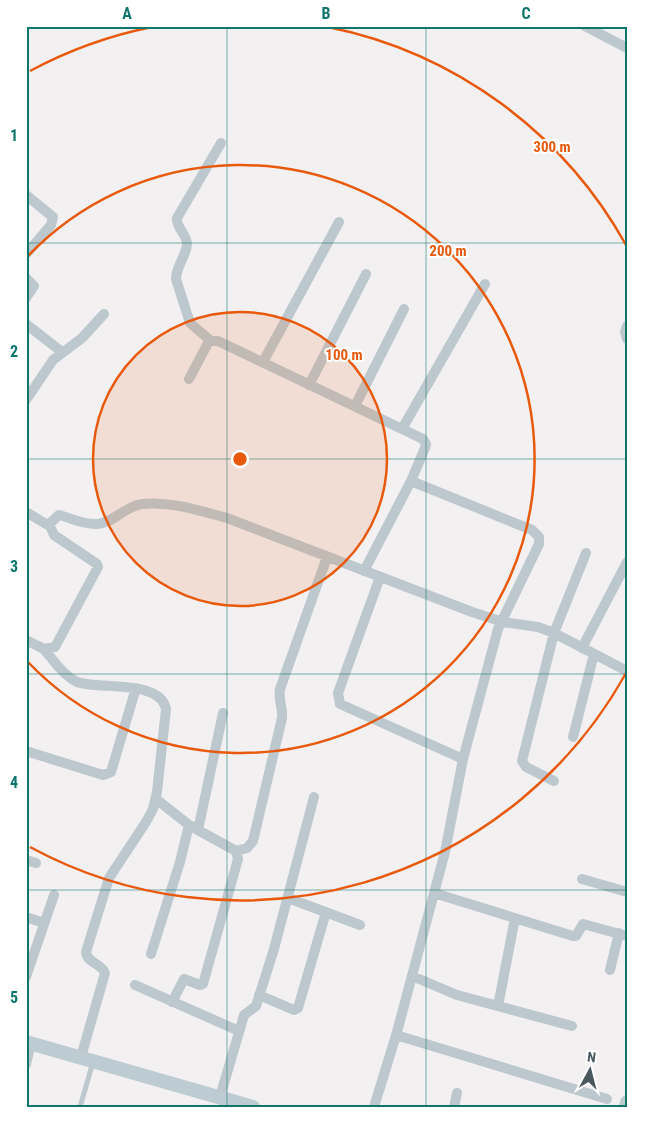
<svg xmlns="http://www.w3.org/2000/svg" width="653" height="1133" viewBox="0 0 653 1133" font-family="'Roboto Condensed',sans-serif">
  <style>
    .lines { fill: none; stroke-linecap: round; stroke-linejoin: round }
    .lane { stroke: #bcc8cd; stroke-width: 5 }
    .street { stroke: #bcc8cd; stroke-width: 10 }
    .secondary { stroke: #bdcbd2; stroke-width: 14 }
    .grid { fill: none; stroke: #0f766e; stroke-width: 1; stroke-opacity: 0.55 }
    .ring { fill: none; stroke: #e8590c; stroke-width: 2.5 }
    .centre { fill: #e8590c; stroke: #fff; stroke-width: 2.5 }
    .ring-label { font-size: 15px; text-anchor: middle; font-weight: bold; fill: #e8590c; stroke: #fff; stroke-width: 4; stroke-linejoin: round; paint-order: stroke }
    .neatline { fill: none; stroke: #0f766e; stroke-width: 2 }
    .grid-label { font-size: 16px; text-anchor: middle; font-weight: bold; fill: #0f766e }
  </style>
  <rect width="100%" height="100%" fill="#f3f0f1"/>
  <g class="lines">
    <path class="lane" d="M80,1107L93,1062"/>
    <path class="street" d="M585,26L627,48
      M26,195L53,217L51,225L26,254
      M26,278L34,286L26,298
      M26,324L62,352
      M627,326L625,332L627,339
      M211,341L190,323L176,279C176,266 186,257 187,244C187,234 176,228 177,218L221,143
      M263,362L339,222
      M189,379L208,343L211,341H218L423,439L426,444L425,448L411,481L364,571
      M309,385L366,274
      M26,400L53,360L82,338L104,314
      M355,406L404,309
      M402,429L485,284
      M26,512L46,524H49L59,515C71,518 84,525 97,524C114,523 125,506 142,504C171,501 200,511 227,518L472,612L503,622L538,627L554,633L627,671
      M380,577L338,693L340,704L463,759
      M26,640L44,649L55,647L98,567L97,564L54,535L49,524
      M582,648L627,562
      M44,649C53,660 64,676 77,682C99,690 160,679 166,709L157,792L153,809L146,822L109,878L86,952C87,963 101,963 105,973L81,1057
      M573,737L594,654
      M26,751L103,775L111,772L136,688
      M554,781L526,767L522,761L554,633L586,553
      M156,799L189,825L236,851L238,859L203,984L200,985L184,979L172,1002
      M198,830L223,713
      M236,851L247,848L253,841L282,718C283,708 278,699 280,689L327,557
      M26,860L36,863
      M582,879L627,892
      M434,893L573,936H576L583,924L627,936
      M288,898L360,925
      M26,917L44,923
      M151,954L180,862L189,825
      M610,970L619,933
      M412,976L457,995L572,1026
      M26,977L54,895
      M135,985L239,1031
      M259,995L294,1010L298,1008L326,912
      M498,1006L515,918
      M396,1035L607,1099
      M26,1064L31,1043
      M220,1097L244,1015L256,1006L274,949L314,797
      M374,1107L397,1032L445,852L463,759L498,629L539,544V537L532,530L411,481
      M454,1107L457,1093"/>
    <path class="secondary" d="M26,1042L253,1107
      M626,1107L627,1102"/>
  </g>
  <path class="grid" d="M227,26V1107M426,26V1107M26,243H627M26,459H627M26,674H627M26,890H627"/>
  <circle cx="240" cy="459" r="147" fill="#e8590c" fill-opacity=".12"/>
  <g class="ring">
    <circle cx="240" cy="459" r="147"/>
    <path d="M27 257A294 294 0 1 1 27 661"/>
    <path d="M626 673A441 441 0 0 1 30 847M30 71A441 441 0 0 1 152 27M328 27A441 441 0 0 1 626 245"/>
  </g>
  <circle cx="240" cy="459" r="8" class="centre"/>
  <g class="ring-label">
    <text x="552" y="152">300 m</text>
    <text x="448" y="256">200 m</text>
    <text x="344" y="360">100 m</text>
  </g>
  <rect width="653" height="1133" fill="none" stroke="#ffffff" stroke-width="55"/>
  <g transform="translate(590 1070) rotate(7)" stroke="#ffffff" stroke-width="4" paint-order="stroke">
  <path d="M0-4L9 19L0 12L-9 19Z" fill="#48585e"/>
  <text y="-8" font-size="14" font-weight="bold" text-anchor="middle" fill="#48585e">N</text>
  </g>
  <rect x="28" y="28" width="598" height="1078" class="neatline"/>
  <g class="grid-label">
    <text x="127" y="19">A</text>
    <text x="326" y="19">B</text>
    <text x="526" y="19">C</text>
    <text x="14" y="141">1</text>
    <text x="14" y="357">2</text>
    <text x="14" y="572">3</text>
    <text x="14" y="788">4</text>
    <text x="14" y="1003">5</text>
  </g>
</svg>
